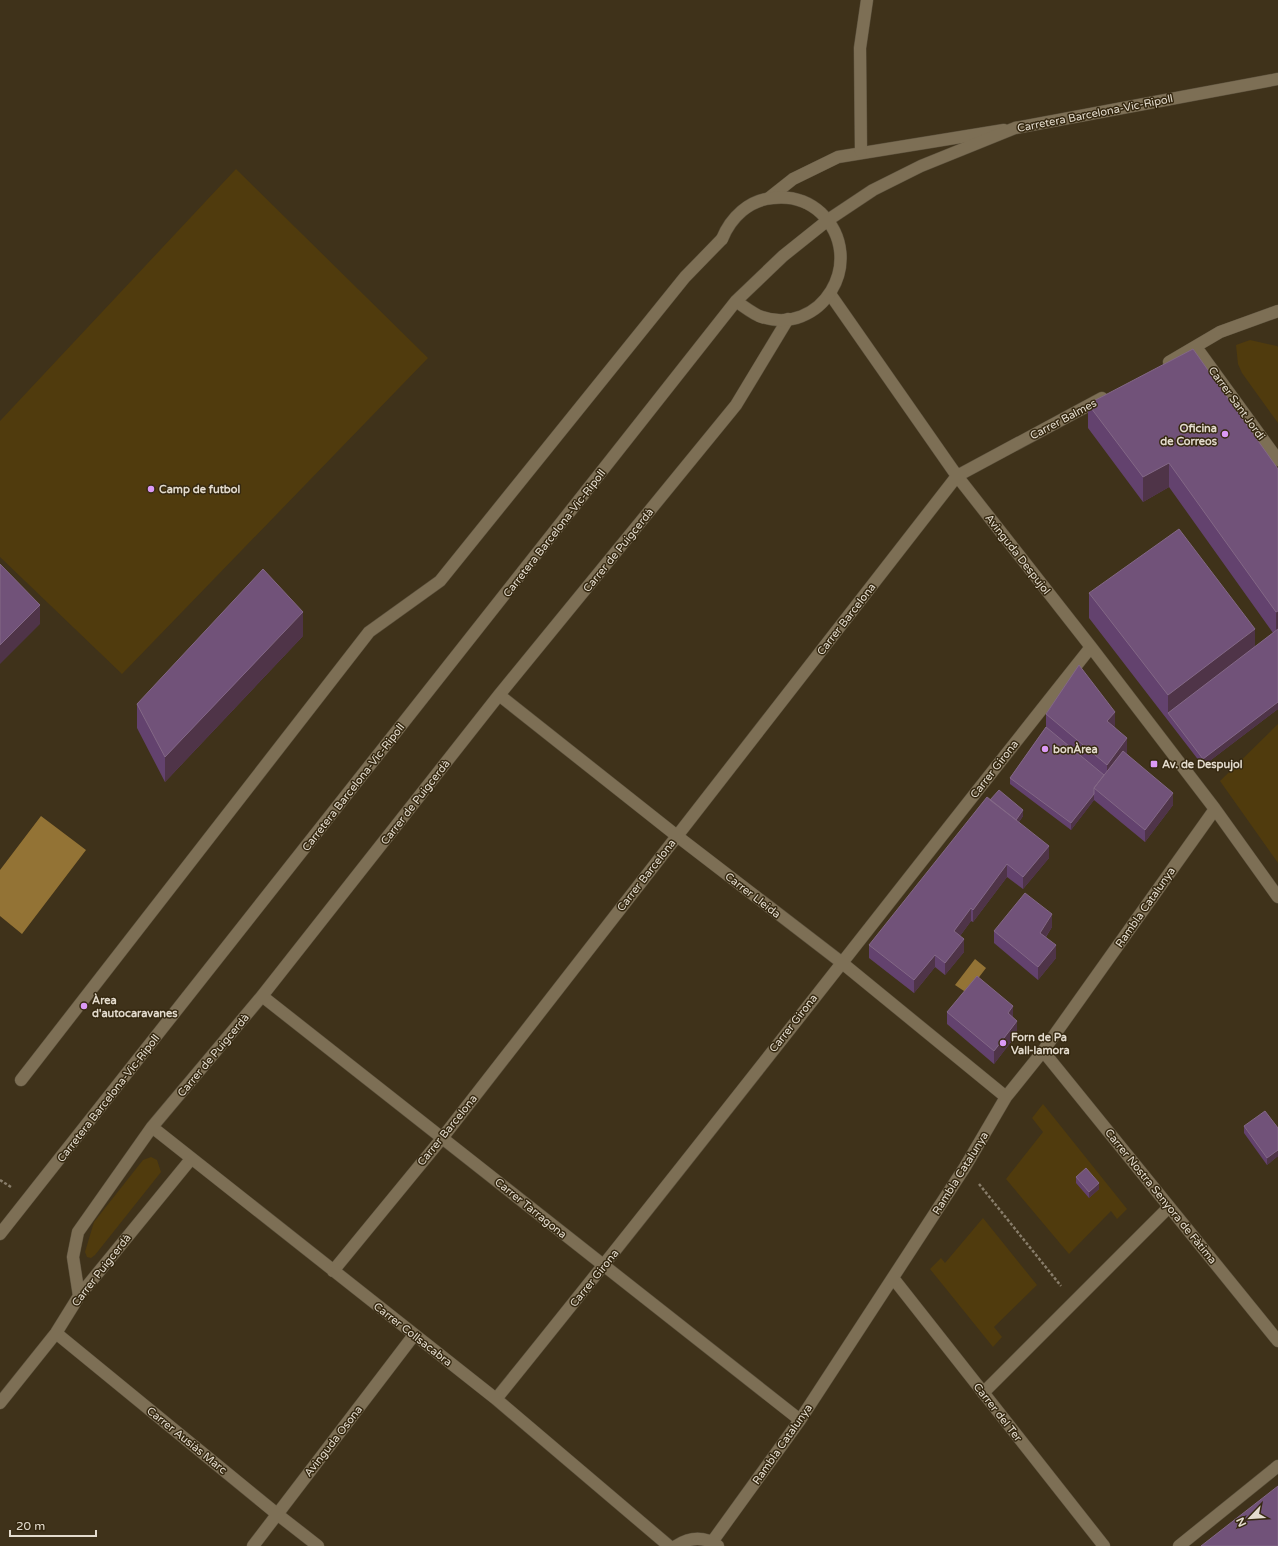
<svg xmlns="http://www.w3.org/2000/svg" width="1278" height="1546" viewBox="0 0 1278 1546" font-family="'Varela Round',sans-serif">
  <style>
    .green { fill: #503b0d }
    .water { fill: #937335 }
    .lines { fill: none; stroke-linecap: round; stroke-linejoin: round }
    .service-casing { stroke: #5b503c; stroke-width: 13 }
    .minor-casing { stroke: #5b503c; stroke-width: 13 }
    .tertiary-casing { stroke: #5b503c; stroke-width: 13 }
    .path { stroke: #887d6a; stroke-width: 2.5; stroke-dasharray: 3 2; stroke-linecap: butt }
    .service { stroke: #7d6f55; stroke-width: 12 }
    .minor { stroke: #7d6f55; stroke-width: 12 }
    .tertiary { stroke: #7d6f55; stroke-width: 12 }
    .wall { fill: #63426e }
    .shaded-wall { fill: #4f3448 }
    .building { fill: #715279; stroke: #836886 }
    .poi-dot { fill: #db99f5; stroke: #352810; stroke-width: 1.5 }
    .labels { text-anchor: middle; stroke-width: 3; stroke-linejoin: round; paint-order: stroke }
    .street-label { font-size: 11px; fill: #e4dcce; stroke: #352810 }
    .poi-label { font-size: 11px; font-weight: bold; fill: #e4dcce; stroke: #352810; text-anchor: start }
  </style>
  <rect width="100%" height="100%" fill="#3f321a"/>
  <path class="green" d="M236,169L428,358L122,674L0,557V421Z
    M1250,340L1277,346L1278,347V423L1242,373L1238,364L1236,345Z
    M1278,724V863L1220,781Z
    M1043,1104L1127,1209L1117,1219L1111,1211L1069,1254L1006,1179L1043,1132L1032,1118Z
    M151,1157L157,1160L161,1172L95,1255L91,1258L87,1257L85,1252L94,1222L143,1160Z
    M983,1218L1037,1285L994,1327L1002,1337L993,1347L930,1269L941,1258L945,1263Z"/>
  <path class="water" d="M41,816L86,850L22,934L0,916V870Z
    M975,959L986,968L967,993L955,985Z"/>
  <g class="lines">
    <defs>
      <path id="service" d="M769,198L793,179L838,157L1004,130
        M21,1080L369,632L440,581L685,277L722,239"/>
      <path id="minor" d="M861,152L860,48L867,0
        M830,294L957,476L1091,647L1215,809L1278,897
        M1196,347L1278,460
        M1169,362L1220,332L1278,311
        M499,695L677,836L841,962L1006,1097
        M262,996C442,1136 620,1279 800,1420
        M1043,1051L1278,1341
        M152,1127L496,1399L669,1546
        M333,1271L443,1137L957,476L1102,398
        M893,1278L1104,1546
        M79,1296L73,1257L78,1232L152,1127L262,996L499,695L736,405L788,319
        M56,1333L277,1514L318,1546
        M983,1393L1169,1207
        M496,1399C697,1151 892,897 1091,647
        M0,1403L56,1333L79,1296L191,1159
        M712,1542L800,1420L965,1167L1006,1097L1043,1051L1215,809
        M253,1546L414,1335
        M676,1546C690,1537 704,1536 718,1546
        M1179,1546L1278,1466"/>
      <path id="tertiary" d="M722,239C731,217 749,200 773,198C791,196 808,201 821,213C869,260 821,339 759,316C751,312 744,307 736,301
        M0,1234L736,301L783,256L828,220L873,190L921,166L1015,128L1278,79"/>
    </defs>
    <use href="#service" class="service-casing"/>
    <use href="#minor" class="minor-casing"/>
    <use href="#tertiary" class="tertiary-casing"/>
    <path class="path" d="M0,1180L11,1187
      M979,1184L1061,1286"/>
    <use href="#service" class="service"/>
    <use href="#minor" class="minor"/>
    <use href="#tertiary" class="tertiary"/>
  </g>
  <path class="wall" d="M1088,404L1278,469V709L1203,766L1089,618V593L1255,647L1273,633L1169,487L1143,502L1088,428Z
    M303,636L165,782L137,728V704Z
    M1046,714L1115,727L1127,754L1173,805L1145,842L1094,800L1071,830L1010,784V778L1046,727Z
    M990,800L1023,816L1019,822L1049,858L1023,889L1007,877L973,922L971,921L960,936L964,952L945,975L935,967L914,993L869,958V945Z
    M1052,927L1046,937L1056,958L1038,980L994,943V931Z
    M947,1012L1013,1017L1017,1034L994,1064L947,1024Z
    M1244,1126L1278,1128V1156L1267,1165L1244,1133Z
    M1076,1177L1099,1189L1089,1198L1076,1183Z"/>
  <path class="shaded-wall" d="M1169,463V487L1143,502V477Z
    M40,605V624L0,664V645Z
    M1278,611V635L1276,637V612Z
    M303,612V636L165,782V757Z
    M1255,629V653L1168,713V695Z
    M1278,702V709L1203,766V759Z
    M1115,712V730L1107,721Z
    M1127,738V757L1107,777V765Z
    M1173,793V805L1145,842V830Z
    M1094,794V800L1071,830V823Z
    M1023,810V816L1013,830V824Z
    M1049,846V858L1023,889V877Z
    M1007,864V877L973,922V910Z
    M971,908V921L954,944V931Z
    M1052,914V927L1040,945V933Z
    M964,939V952L945,975V963Z
    M1056,945V958L1038,980V967Z
    M935,955V967L914,993V980Z
    M1013,1006V1019L1008,1013Z
    M1017,1021V1034L994,1064V1051Z
    M1278,1150V1156L1267,1165V1158Z
    M1099,1183V1189L1089,1198V1192Z"/>
  <path class="building" d="M1193,349L1278,469V611L1276,612L1169,463L1143,477L1088,404Z
    M1179,529L1255,629L1168,695L1089,593Z
    M0,564L40,605L0,645Z
    M263,569L303,612L165,757L137,704Z
    M1278,629V702L1203,759L1168,713Z
    M1079,665L1115,712L1107,721L1127,738L1107,765L1046,714Z
    M1046,727L1104,775L1094,788V794L1071,823L1010,778Z
    M1123,751L1173,793L1145,830L1094,788Z
    M999,790L1023,810L1016,820L990,800Z
    M987,797L1049,846L1023,877L1007,864L973,910L971,908L954,931L964,939L945,963L935,955L914,980L869,945Z
    M1025,893L1052,914L1040,933L1056,945L1038,967L994,931Z
    M977,976L1013,1006L1008,1013L1017,1021L994,1051L947,1012Z
    M1265,1111L1278,1128V1150L1267,1158L1244,1126Z
    M1086,1168L1099,1183L1089,1192L1076,1177Z
    M1278,1486V1546H1201Z"/>
  <g class="poi-dot">
    <circle cx="1225" cy="434" r="4"/>
    <circle cx="151" cy="489" r="4"/>
    <circle cx="1045" cy="749" r="4"/>
    <rect x="1150" y="760" width="8" height="8" rx="2"/>
    <circle cx="84" cy="1006" r="4"/>
    <circle cx="1003" cy="1043" r="4"/>
  </g>
  <g class="labels">
    <g class="street-label">
      <text transform="translate(1095 113) rotate(-11)" y="4">Carretera Barcelona-Vic-Ripoll</text>
      <text transform="translate(1237 403) rotate(54)" y="4">Carrer Sant Jordi</text>
      <text transform="translate(1063 419) rotate(-28)" y="4">Carrer Balmes</text>
      <text transform="translate(554 533) rotate(-52)" y="4">Carretera Barcelona-Vic-Ripoll</text>
      <text transform="translate(618 550) rotate(-51)" y="4">Carrer de Puigcerdà</text>
      <text transform="translate(1018 554) rotate(52)" y="4">Avinguda Despujol</text>
      <text transform="translate(846 619) rotate(-52)" y="4">Carrer Barcelona</text>
      <text transform="translate(994 769) rotate(-52)" y="4">Carrer Girona</text>
      <text transform="translate(353 787) rotate(-52)" y="4">Carretera Barcelona-Vic-Ripoll</text>
      <text transform="translate(415 802) rotate(-52)" y="4">Carrer de Puigcerdà</text>
      <text transform="translate(646 875) rotate(-52)" y="4">Carrer Barcelona</text>
      <text transform="translate(753 895) rotate(38)" y="4">Carrer Lleida</text>
      <text transform="translate(1145 907) rotate(-55)" y="4">Rambla Catalunya</text>
      <text transform="translate(793 1023) rotate(-52)" y="4">Carrer Girona</text>
      <text transform="translate(213 1055) rotate(-50)" y="4">Carrer de Puigcerdà</text>
      <text transform="translate(108 1098) rotate(-52)" y="4">Carretera Barcelona-Vic-Ripoll</text>
      <text transform="translate(447 1130) rotate(-51)" y="4">Carrer Barcelona</text>
      <text transform="translate(960 1173) rotate(-58)" y="4">Rambla Catalunya</text>
      <text transform="translate(1161 1196) rotate(51)" y="4">Carrer Nostra Senyora de Fàtima</text>
      <text transform="translate(531 1208) rotate(39)" y="4">Carrer Tarragona</text>
      <text transform="translate(101 1270) rotate(-52)" y="4">Carrer Puigcerdà</text>
      <text transform="translate(594 1278) rotate(-51)" y="4">Carrer Girona</text>
      <text transform="translate(413 1334) rotate(38)" y="4">Carrer Collsacabra</text>
      <text transform="translate(998 1412) rotate(52)" y="4">Carrer del Ter</text>
      <text transform="translate(187 1440) rotate(39)" y="4">Carrer Ausiàs Marc</text>
      <text transform="translate(333 1441) rotate(-52)" y="4">Avinguda Osona</text>
      <text transform="translate(782 1444) rotate(-55)" y="4">Rambla Catalunya</text>
    </g>
    <g class="poi-label">
      <text x="1217" y="432" text-anchor="end">Oficina<tspan x="1217" dy="13">de Correos</tspan></text>
      <text x="159" y="493">Camp de futbol</text>
      <text x="1053" y="753">bonÀrea</text>
      <text x="1162" y="768">Av. de Despujol</text>
      <text x="92" y="1004">Àrea<tspan x="92" dy="13">d'autocaravanes</tspan></text>
      <text x="1011" y="1041">Forn de Pa<tspan x="1011" dy="13">Vall-lamora</tspan></text>
    </g>
  </g>
  <g transform="translate(1250 1518) rotate(245)" stroke="#352810" stroke-width="3" paint-order="stroke">
  <path d="M0-3L7 15L0 10L-7 15Z" fill="#e4dcce"/>
  <text y="-6" font-size="11" font-weight="bold" text-anchor="middle" fill="#e4dcce">N</text>
  </g>
  <path d="M10 1530v6h86v-6" fill="none" stroke="#e4dcce" stroke-width="2"/>
  <text x="16" y="1530" font-size="12" fill="#e4dcce" stroke="#352810" stroke-width="3" paint-order="stroke">20 m</text>
</svg>
